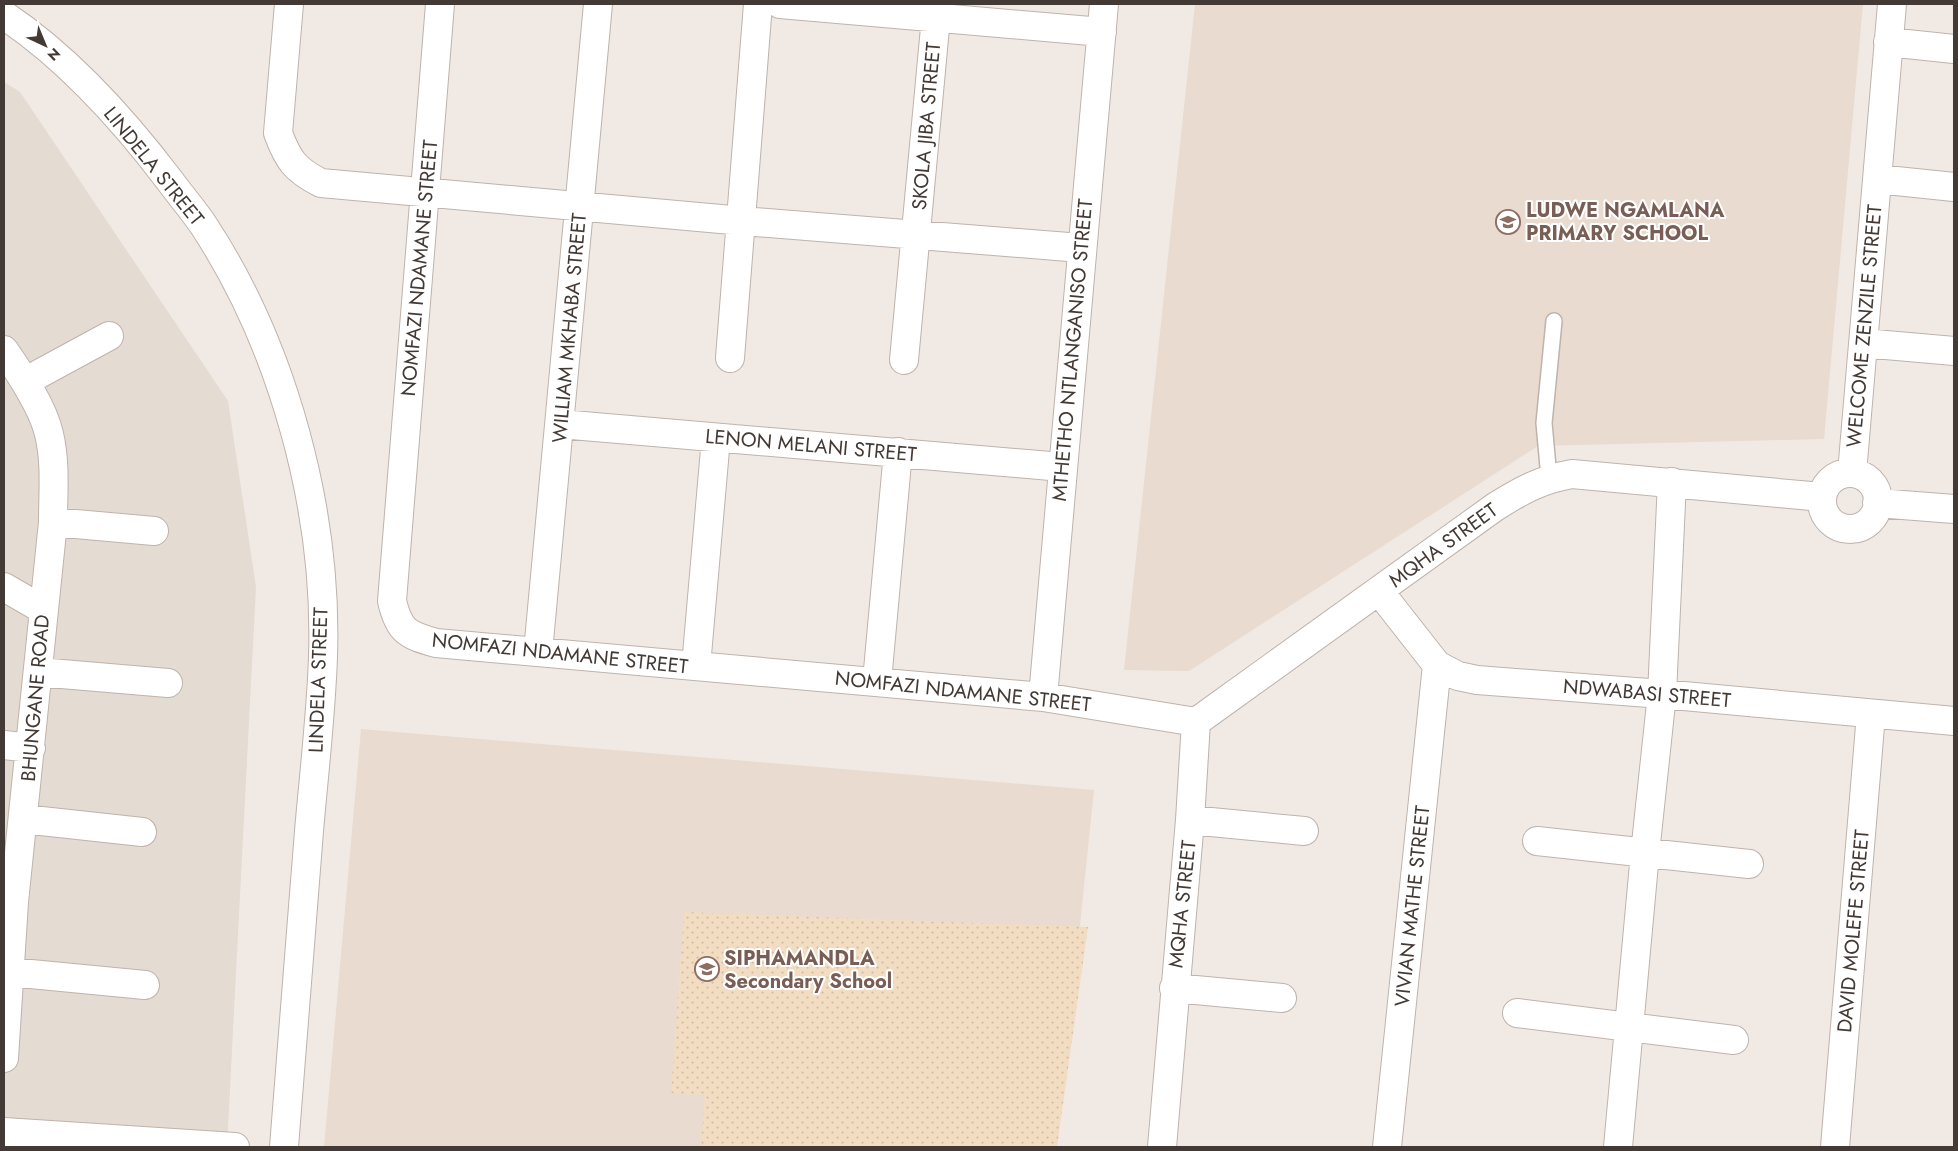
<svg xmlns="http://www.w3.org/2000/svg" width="1958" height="1151" viewBox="0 0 1958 1151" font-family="Jost,sans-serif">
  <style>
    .residential { fill: #e4dbd3 }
    .education { fill: #e9dbcf }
    .sand { fill: url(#sand-dots) }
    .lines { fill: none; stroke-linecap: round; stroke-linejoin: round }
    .service-casing { stroke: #bfb3ab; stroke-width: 18 }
    .minor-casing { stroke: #bfb3ab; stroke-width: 30 }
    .tertiary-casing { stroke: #bfb3ab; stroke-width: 30 }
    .service { stroke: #fff; stroke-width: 15 }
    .minor { stroke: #fff; stroke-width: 28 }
    .tertiary { stroke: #fff; stroke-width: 28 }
    .labels { text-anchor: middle; stroke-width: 4; stroke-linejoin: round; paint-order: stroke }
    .street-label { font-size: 20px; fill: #433a35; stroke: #fff }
    .education-label { font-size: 20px; font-weight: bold; fill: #785e54; stroke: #fff; text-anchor: start }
  </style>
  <defs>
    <pattern id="sand-dots" width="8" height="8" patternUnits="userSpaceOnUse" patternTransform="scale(1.25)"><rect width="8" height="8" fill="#f3ddc2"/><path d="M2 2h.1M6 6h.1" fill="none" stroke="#d2bea7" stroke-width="1.8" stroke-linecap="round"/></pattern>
  </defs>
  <rect width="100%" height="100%" fill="#f1eae4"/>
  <path class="residential" d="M4,82L20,92L228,401L256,587L227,1147H4Z"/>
  <path class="education" d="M1195,4H1863L1824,439L1538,446L1189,671L1124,670Z
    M361,729L1094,790L1057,1147H324Z"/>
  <path class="sand" d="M684,912L1088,927L1057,1147H701L705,1095L671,1093Z"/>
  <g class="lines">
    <defs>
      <path id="service" d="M1549,478L1544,423L1554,321"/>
      <path id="minor" d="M289,4L278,133C288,160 295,170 321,183L743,221L1081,248
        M440,4L392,601C399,631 407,635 436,643L1043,697L1196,722
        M780,4L1102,32
        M1888,42L1954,49
        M1877,179L1954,187
        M1863,343L1954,351
        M4,350C20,373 43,407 49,434C56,463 53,493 53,522L14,902L4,1058
        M730,358L758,4
        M904,360L936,17
        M26,381L109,336
        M560,424L1062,467
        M1852,473L1892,4
        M1822 501a28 28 0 1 1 56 0a28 28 0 1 1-56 0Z
        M1877,503L1954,509
        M53,522L154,531
        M4,587L42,609
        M1379,591L1437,665L1458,676L1477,680L1662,694L1954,721
        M538,652L598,4
        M696,666L716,438
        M38,672L168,683
        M877,681L898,452
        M1043,697L1104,4
        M1196,722L1495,507C1520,491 1542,479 1572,474L1822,497
        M4,745L31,748
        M23,819L142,832
        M1190,820L1304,831
        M1537,841L1749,864
        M10,972L145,985
        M1174,988L1282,998
        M1517,1013L1734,1040
        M4,1132L235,1147
        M1162,1147L1190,820L1196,722
        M1387,1147L1437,665
        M1618,1147L1645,853L1662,694L1672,482
        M1835,1147L1871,714"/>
      <path id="tertiary" d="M4,15C68,58 124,120 170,181C181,196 194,211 204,226C284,348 328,512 323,657C321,715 314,773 309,831C301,936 292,1042 284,1147"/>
    </defs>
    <use href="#service" class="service-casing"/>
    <use href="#minor" class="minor-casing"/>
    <use href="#tertiary" class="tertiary-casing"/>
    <use href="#service" class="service"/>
    <use href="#minor" class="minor"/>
    <use href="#tertiary" class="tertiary"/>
  </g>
  <defs>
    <symbol id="school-ring" viewBox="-11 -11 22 22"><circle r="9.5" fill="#fff" stroke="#8d6e63" stroke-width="1.5"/><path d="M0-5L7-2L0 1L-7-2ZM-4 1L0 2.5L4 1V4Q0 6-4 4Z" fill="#8d6e63"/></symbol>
  </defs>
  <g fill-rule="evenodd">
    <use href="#school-ring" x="1494" y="208" width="28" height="28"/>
    <use href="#school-ring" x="693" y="955" width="28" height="28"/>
  </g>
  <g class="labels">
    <g class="street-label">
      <text transform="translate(926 126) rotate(-85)" y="7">SKOLA JIBA STREET</text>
      <text transform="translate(154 166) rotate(51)" y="7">LINDELA STREET</text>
      <text transform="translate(419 268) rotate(-85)" y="7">NOMFAZI NDAMANE STREET</text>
      <text transform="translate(1864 326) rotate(-85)" y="7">WELCOME ZENZILE STREET</text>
      <text transform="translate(569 328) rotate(-85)" y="7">WILLIAM MKHABA STREET</text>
      <text transform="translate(1072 350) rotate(-85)" y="7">MTHETHO NTLANGANISO STREET</text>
      <text transform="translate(811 445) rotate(5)" y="7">LENON MELANI STREET</text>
      <text transform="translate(1443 545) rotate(-36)" y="7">MQHA STREET</text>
      <text transform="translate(560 653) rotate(6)" y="7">NOMFAZI NDAMANE STREET</text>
      <text transform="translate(318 680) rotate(-88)" y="7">LINDELA STREET</text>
      <text transform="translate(963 691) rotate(6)" y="7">NOMFAZI NDAMANE STREET</text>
      <text transform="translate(1647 693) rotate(5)" y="7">NDWABASI STREET</text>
      <text transform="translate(35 698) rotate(-85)" y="7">BHUNGANE ROAD</text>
      <text transform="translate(1182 904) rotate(-84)" y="7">MQHA STREET</text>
      <text transform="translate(1412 906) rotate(-84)" y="7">VIVIAN MATHE STREET</text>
      <text transform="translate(1853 931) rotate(-85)" y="7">DAVID MOLEFE STREET</text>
    </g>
    <g class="education-label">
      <text x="1526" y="217">LUDWE NGAMLANA<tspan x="1526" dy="23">PRIMARY SCHOOL</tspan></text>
      <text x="724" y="965">SIPHAMANDLA<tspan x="724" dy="23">Secondary School</tspan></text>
    </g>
  </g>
  <rect width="1958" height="1151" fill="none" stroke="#433a35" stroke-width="10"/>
  <g transform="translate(45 45) rotate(136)" stroke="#ffffff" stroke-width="4" paint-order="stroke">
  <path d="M0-4L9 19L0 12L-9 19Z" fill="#433a35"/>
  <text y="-8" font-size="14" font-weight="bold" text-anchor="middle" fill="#433a35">N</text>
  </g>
</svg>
